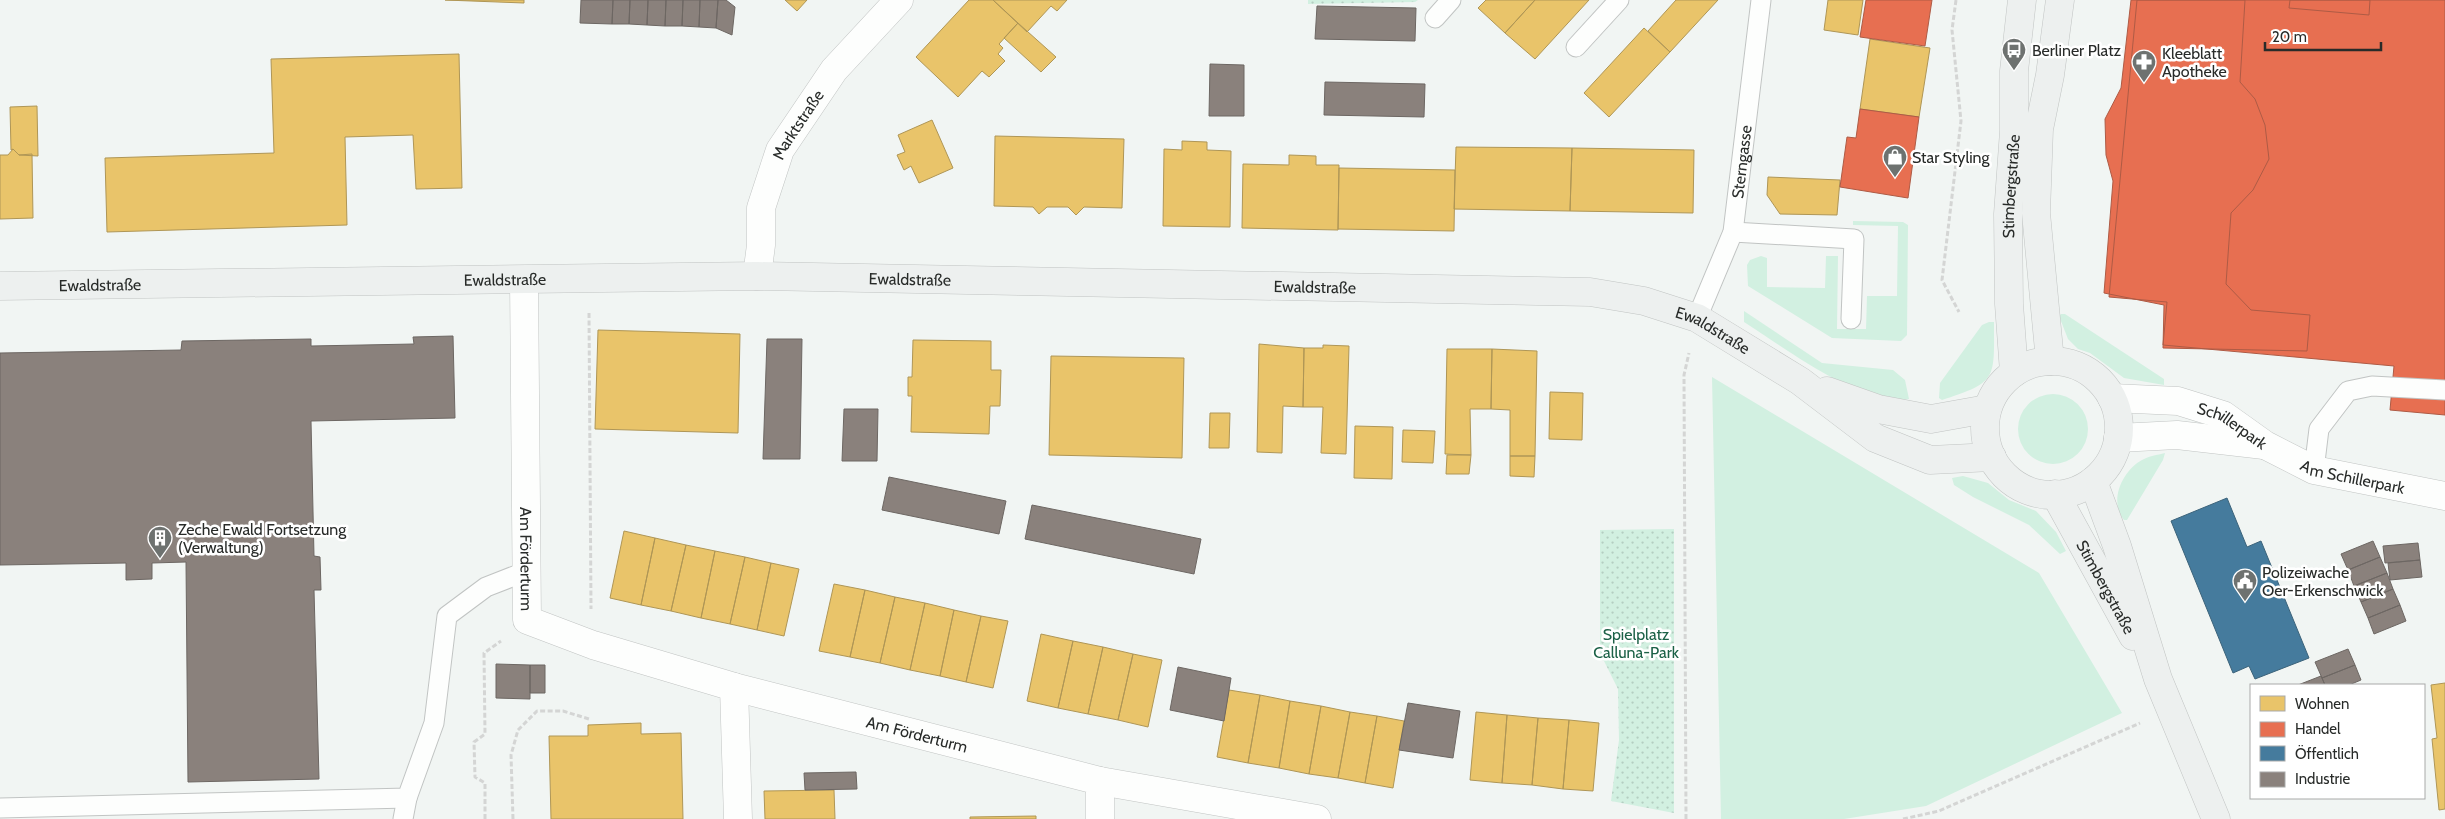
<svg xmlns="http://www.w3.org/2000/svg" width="2445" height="819" viewBox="0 0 2445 819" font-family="Cabin,sans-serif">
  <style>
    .grass { fill: #d2f0e1 }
    .park { fill: url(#park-dots) }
    .homes { fill: #e9c46a; stroke: #af9656 }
    .shops { fill: #e76f51; stroke: #ae5b45 }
    .public { fill: #457b9d; stroke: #3c637a }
    .industry { fill: #8a817c; stroke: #6d6763 }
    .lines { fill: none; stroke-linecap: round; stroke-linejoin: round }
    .lane-casing { stroke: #c1c4c3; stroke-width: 21 }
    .street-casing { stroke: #c1c4c3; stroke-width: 29 }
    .secondary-casing { stroke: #c1c4c3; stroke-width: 29 }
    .path { stroke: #d4d5d4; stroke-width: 3; stroke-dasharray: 5 2.5; stroke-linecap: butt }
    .lane { stroke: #fdfefd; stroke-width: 19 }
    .street { stroke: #fdfefd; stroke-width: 28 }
    .secondary { stroke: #edf0ef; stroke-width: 28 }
    .labels { text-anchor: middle; stroke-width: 5; stroke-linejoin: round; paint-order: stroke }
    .poi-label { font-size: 16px; fill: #282b29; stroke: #fff; text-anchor: start }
    .street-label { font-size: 16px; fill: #282b29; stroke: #fff }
    .park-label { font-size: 16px; fill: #1c6147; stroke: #fff }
  </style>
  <defs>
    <pattern id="park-dots" width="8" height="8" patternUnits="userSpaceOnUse" patternTransform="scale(1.25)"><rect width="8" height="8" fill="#d2f0e1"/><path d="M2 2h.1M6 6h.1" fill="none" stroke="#b4cec1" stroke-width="1.8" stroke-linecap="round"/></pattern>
  </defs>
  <rect width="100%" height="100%" fill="#f1f5f3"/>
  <path class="grass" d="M1853,221L1903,222L1908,225L1907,335L1901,341L1832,338L1748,286L1747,265L1750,260L1761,256L1767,258V287L1825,288L1826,256H1838L1837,329H1866L1867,296H1897L1898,226L1853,225Z
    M1744,311L1822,363L1893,370L1905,380L1909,399C1860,406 1785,348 1744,322Z
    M2061,314H2065L2164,379V385L2124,378L2090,353L2078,349L2068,339L2059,316Z
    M1989,322H1994C1994,379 1998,382 1942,400L1939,398L1940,383L1982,325Z
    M1712,377L2039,573L2122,713L1926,806L1844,819H1721Z
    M2018 429a35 35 0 1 1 70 0a35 35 0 1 1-70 0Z
    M2165,453L2163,460L2127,520H2124C2108,501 2123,470 2142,460C2149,456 2157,455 2165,453Z
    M1963,476L1988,483L2009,500L2036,511L2056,532L2066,551L2060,554L2029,525L1973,497L1954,485L1952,478Z"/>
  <path class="park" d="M1308,0H1418L1415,2L1308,4Z
    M1674,529V813L1611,801L1619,740L1618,689L1600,653V530Z"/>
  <path class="homes" d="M445,0H524V3Z
    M785,0H807L797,11Z
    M969,0H993L1018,23L999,44L1003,48L998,54L1005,61L989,77L982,71L958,97L916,57Z
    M993,0H1067L1057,11L1051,6L1027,32Z
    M1486,0H1535L1505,33L1478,8Z
    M1535,0H1589L1535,59L1505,33Z
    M1676,0H1718L1670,52L1648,31Z
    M1828,0H1863L1858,35L1824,30Z
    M1018,23L1056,57L1041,72L1004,38Z
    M1644,28L1670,52L1609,117L1584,93Z
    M1870,39L1930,48L1919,117L1860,109Z
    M459,54L462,188L416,189L413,135L345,137L347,225L107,232L105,158L274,153L271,59Z
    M37,106L38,156L19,155L13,149L11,150L10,107Z
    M932,120L953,168L919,183L911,166L904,170L897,155L905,152L898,135Z
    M995,136L1124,139L1122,208L1084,207L1076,215L1068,207H1047L1039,214L1033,207L994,206Z
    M1182,141L1207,142V150L1231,151L1230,227L1163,226L1164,149L1182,150Z
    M1456,147L1572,148L1570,211L1454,209Z
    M1572,148L1694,150L1693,213L1570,211Z
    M13,149L19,155L32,154L33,218L0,219V155H8Z
    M1289,155L1316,156V165H1339L1338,230L1242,228L1243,164L1289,165Z
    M1339,168L1455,170L1454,231L1338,229Z
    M1768,177L1840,180L1837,215L1780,214L1767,195Z
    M598,330L740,334L738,433L595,429Z
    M913,340L991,341V370H1001L1000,406H990L989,434L911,432L912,396H908V377H912Z
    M1259,344L1304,348L1303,407L1283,406L1282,453L1257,452Z
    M1323,345L1349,346L1346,454L1321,453L1323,407H1303L1304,348H1323Z
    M1447,349H1492L1491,409H1470L1471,455L1445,454Z
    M1492,349L1537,351L1535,456H1510V410L1491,409Z
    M1051,356L1184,358L1182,458L1049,455Z
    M1550,392L1583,393L1582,440L1549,439Z
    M1210,413H1230L1229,448H1209Z
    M1355,426L1393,427L1392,479L1354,478Z
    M1403,430L1435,431L1433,463L1402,462Z
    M1447,455H1471L1469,474H1446Z
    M1510,456H1535L1534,477L1510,476Z
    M624,531L655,538L641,605L610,598Z
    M655,538L686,545L671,611L641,605Z
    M686,545L715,551L701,618L671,611Z
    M715,551L745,557L730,624L701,618Z
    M745,557L771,563L757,630L730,624Z
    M771,563L799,569L784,636L757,630Z
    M834,584L865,590L850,657L819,651Z
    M865,590L895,597L880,663L850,657Z
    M895,597L925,603L910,670L880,663Z
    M925,603L954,610L940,676L910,670Z
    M954,610L981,616L966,682L940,676Z
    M981,616L1008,621L993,688L966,682Z
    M1041,634L1073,641L1058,708L1027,701Z
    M1073,641L1103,647L1088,714L1058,708Z
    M1103,647L1133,654L1118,720L1088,714Z
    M1133,654L1162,660L1148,727L1118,720Z
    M2445,683V809L2439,810L2432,739L2437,738L2431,685Z
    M1229,690L1260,695L1248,763L1217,757Z
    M1260,695L1290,701L1279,768L1248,763Z
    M1290,701L1321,706L1309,774L1279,768Z
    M1321,706L1350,712L1338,778L1309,774Z
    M1350,712L1377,716L1365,783L1338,778Z
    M1476,712L1507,715L1502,783L1470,780Z
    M1507,715L1538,718L1532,785L1502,783Z
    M1377,716L1404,721L1393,788L1365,783Z
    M1538,718L1569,720L1563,789L1532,785Z
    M1569,720L1599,723L1593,791L1563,789Z
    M641,723V734L681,733L683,819H551L549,736H588V725Z
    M834,790L835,819H765L764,791Z
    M1036,816V819H970V817Z"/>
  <path class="shops" d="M1866,0H1932L1925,46L1860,37Z
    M2131,0H2245L2240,82L2255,99L2265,125L2269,159L2253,190L2231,213L2226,284L2251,310L2310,315L2307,351L2163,348L2164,305L2104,293L2113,181L2106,155L2105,119L2121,88Z
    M2137,0H2445V415L2390,410L2394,366L2163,345L2167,302L2109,297Z
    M2290,0H2370L2369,15L2289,8Z
    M1860,109L1919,117L1908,198L1840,187L1847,137L1856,138Z"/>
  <path class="public" d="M2227,498L2247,547L2261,541L2309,658L2255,679L2249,666L2233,673L2171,521Z"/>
  <path class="industry" d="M581,0H613L612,24L580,23Z
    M613,0H630L629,24H612Z
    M630,0H648L647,25L629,24Z
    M648,0H666L665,26L647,25Z
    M666,0H683L682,26H665Z
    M683,0H700L699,27L682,26Z
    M700,0H718L716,28L699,27Z
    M718,0H726L735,7L732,35L716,28Z
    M1317,6L1416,8L1415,41L1315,39Z
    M1210,64L1244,65V116H1209Z
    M1325,82L1425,84L1424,117L1324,115Z
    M453,336L455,418L311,421L314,556L320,557L321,590H314L319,779L188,782L186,562L152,563V579L126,580V563L0,565V353L181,350L182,341L311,339V346L414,344L413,337Z
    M767,339H802L800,459H763Z
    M844,409H878L877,461H842Z
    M889,477L1006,501L999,534L882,510Z
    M1032,505L1201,539L1194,574L1025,539Z
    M2373,541L2380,557L2348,570L2341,554Z
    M2418,543L2420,560L2385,563L2383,546Z
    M2380,557L2387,573L2354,586L2348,570Z
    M2420,560L2422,577L2390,580L2388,563Z
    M2387,573L2393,589L2361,602L2354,586Z
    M2393,589L2400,605L2368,618L2361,602Z
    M2400,605L2406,621L2374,634L2368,618Z
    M2348,649L2355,665L2322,678L2315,662Z
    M496,664L530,665V699L496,698Z
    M530,665H545V693H530Z
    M2355,665L2361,680L2349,685H2325L2322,678Z
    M1178,667L1231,678L1224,721L1170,710Z
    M2321,676L2325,685H2298Z
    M1408,703L1460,711L1453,758L1399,750Z
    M856,772L857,789L805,790L804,773Z"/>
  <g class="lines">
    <defs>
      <g id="lane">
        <path d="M1435,18L1451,0"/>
        <path d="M1576,47L1619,0"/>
        <path d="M1733,232L1854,239L1851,319"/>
        <path id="s1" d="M1697,318L1733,232L1761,0"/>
        <path d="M2314,470L2319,429L2348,391L2372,386L2445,390"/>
        <path d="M0,808L407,798L434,723L447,616L486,587L527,571"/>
        <path d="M403,819L407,798"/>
      </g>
      <g id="street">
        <path id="s2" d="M757,276L761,245V208L780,150L834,70L899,0"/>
        <path id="s3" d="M524,280L527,620L593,645L734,687L738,819"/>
        <path id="s4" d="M2112,398L2178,401L2223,415L2265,445L2314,470L2445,496"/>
        <path d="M2118,438L2177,435L2264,445"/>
        <path id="s5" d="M734,687L1100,781V819"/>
        <path d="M1100,781L1317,819"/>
      </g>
      <g id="secondary">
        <path id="s6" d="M0,286L757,276L1590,292L1644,301L1697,318L1800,381L1875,438L1930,460L1992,457"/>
        <path d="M2050,361L2036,213L2039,129L2050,75L2060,0"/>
        <circle cx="2052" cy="428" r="67"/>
        <path id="s7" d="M2014,372L2009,304L2008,214L2014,131V71L2022,0"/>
        <path d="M1827,391L1878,409L1931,419L1987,409"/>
        <path d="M2093,481L2117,546L2158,679L2216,819"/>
        <path id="s8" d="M2055,494L2133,636"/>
      </g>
    </defs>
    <use href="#lane" class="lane-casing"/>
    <use href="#street" class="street-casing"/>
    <use href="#secondary" class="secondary-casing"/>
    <path class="path" d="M1956,0L1952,30L1961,121L1942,280L1959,312
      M589,313L591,609
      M485,819V783L475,777L474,742L485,734L484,653L501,641
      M513,819L511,755L518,730L537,711H563L589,719
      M1686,819L1684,375L1689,353
      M1903,819L1939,811L2140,723"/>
    <use href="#lane" class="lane"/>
    <use href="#street" class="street"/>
    <use href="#secondary" class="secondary"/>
  </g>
  <defs>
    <symbol id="bus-pin" viewBox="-11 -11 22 30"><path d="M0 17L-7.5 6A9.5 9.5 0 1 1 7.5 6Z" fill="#6e7270" stroke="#fff"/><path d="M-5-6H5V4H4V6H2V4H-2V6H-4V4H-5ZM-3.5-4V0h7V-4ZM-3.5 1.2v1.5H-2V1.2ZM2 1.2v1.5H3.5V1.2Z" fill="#fff"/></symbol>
    <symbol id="pharmacy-pin" viewBox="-11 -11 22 30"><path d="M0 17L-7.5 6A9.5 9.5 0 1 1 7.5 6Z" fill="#6e7270" stroke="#fff"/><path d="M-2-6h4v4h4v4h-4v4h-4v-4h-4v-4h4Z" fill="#fff"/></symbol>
    <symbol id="shop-pin" viewBox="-11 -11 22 30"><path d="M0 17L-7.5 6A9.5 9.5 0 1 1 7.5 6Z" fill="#6e7270" stroke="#fff"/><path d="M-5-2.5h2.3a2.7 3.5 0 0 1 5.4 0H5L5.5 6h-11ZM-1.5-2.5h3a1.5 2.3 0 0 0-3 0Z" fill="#fff"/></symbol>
    <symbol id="building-pin" viewBox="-11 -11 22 30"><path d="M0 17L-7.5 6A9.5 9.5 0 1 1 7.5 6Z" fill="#6e7270" stroke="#fff"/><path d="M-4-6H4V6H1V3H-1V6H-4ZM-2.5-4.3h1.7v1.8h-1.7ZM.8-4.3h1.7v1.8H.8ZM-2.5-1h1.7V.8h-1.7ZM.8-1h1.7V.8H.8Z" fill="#fff"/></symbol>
    <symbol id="civic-pin" viewBox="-11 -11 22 30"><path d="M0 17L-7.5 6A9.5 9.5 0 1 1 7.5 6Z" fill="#6e7270" stroke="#fff"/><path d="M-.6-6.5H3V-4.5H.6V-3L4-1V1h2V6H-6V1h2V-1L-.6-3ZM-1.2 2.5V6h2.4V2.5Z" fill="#fff"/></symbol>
  </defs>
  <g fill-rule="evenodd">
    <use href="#bus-pin" x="2000" y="36" width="28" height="38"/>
    <use href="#pharmacy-pin" x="2130" y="48" width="28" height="38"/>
    <use href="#shop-pin" x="1881" y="143" width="28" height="38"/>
    <use href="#building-pin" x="146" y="524" width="28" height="38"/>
    <use href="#civic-pin" x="2231" y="567" width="28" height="38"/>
  </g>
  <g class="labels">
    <g class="poi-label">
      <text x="2032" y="56">Berliner Platz</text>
      <text x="2162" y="59">Kleeblatt<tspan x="2162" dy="18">Apotheke</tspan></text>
      <text x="1912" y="163">Star Styling</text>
      <text x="178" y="535">Zeche Ewald Fortsetzung<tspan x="178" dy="18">(Verwaltung)</tspan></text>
      <text x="2262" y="578">Polizeiwache<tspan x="2262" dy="18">Oer-Erkenschwick</tspan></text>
    </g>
    <g class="street-label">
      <text dy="6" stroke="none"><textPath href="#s2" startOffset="160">Marktstraße</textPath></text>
      <text dy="6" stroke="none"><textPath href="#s1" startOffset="164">Sterngasse</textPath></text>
      <text dy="6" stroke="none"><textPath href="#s7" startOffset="186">Stimbergstraße</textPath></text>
      <text dy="6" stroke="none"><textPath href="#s6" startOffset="505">Ewaldstraße</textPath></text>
      <text dy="6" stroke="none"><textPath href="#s6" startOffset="910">Ewaldstraße</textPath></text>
      <text dy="6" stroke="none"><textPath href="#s6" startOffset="100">Ewaldstraße</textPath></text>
      <text dy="6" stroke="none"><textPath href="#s6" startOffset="1315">Ewaldstraße</textPath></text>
      <text dy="6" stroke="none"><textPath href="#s6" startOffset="1720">Ewaldstraße</textPath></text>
      <text dy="6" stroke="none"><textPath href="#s4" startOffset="126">Schillerpark</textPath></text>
      <text dy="6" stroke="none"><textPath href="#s4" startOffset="259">Am Schillerpark</textPath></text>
      <text dy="6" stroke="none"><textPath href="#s3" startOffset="279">Am Förderturm</textPath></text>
      <text dy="6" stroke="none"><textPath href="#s8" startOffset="106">Stimbergstraße</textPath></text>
      <text dy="6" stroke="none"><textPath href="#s5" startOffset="189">Am Förderturm</textPath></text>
    </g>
    <g class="park-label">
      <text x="1636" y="640">Spielplatz<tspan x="1636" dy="18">Calluna-Park</tspan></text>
    </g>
  </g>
  <rect x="2250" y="684" width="175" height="115" fill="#ffffff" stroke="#a9aaa9"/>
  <rect x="2260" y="696" width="25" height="15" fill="#e9c46a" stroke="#a9aaa9"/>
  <text x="2295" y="709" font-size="15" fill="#282b29">Wohnen</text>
  <rect x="2260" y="722" width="25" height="15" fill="#e76f51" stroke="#a9aaa9"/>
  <text x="2295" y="734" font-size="15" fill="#282b29">Handel</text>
  <rect x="2260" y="746" width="25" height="15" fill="#457b9d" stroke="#a9aaa9"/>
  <text x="2295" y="759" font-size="15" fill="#282b29">Öffentlich</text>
  <rect x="2260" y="772" width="25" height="15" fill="#8a817c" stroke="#a9aaa9"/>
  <text x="2295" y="784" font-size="15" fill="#282b29">Industrie</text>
  <path d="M2265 42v8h116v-8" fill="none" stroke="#282b29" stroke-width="2.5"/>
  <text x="2272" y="42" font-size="15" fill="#282b29" stroke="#ffffff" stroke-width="4" paint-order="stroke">20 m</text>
</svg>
